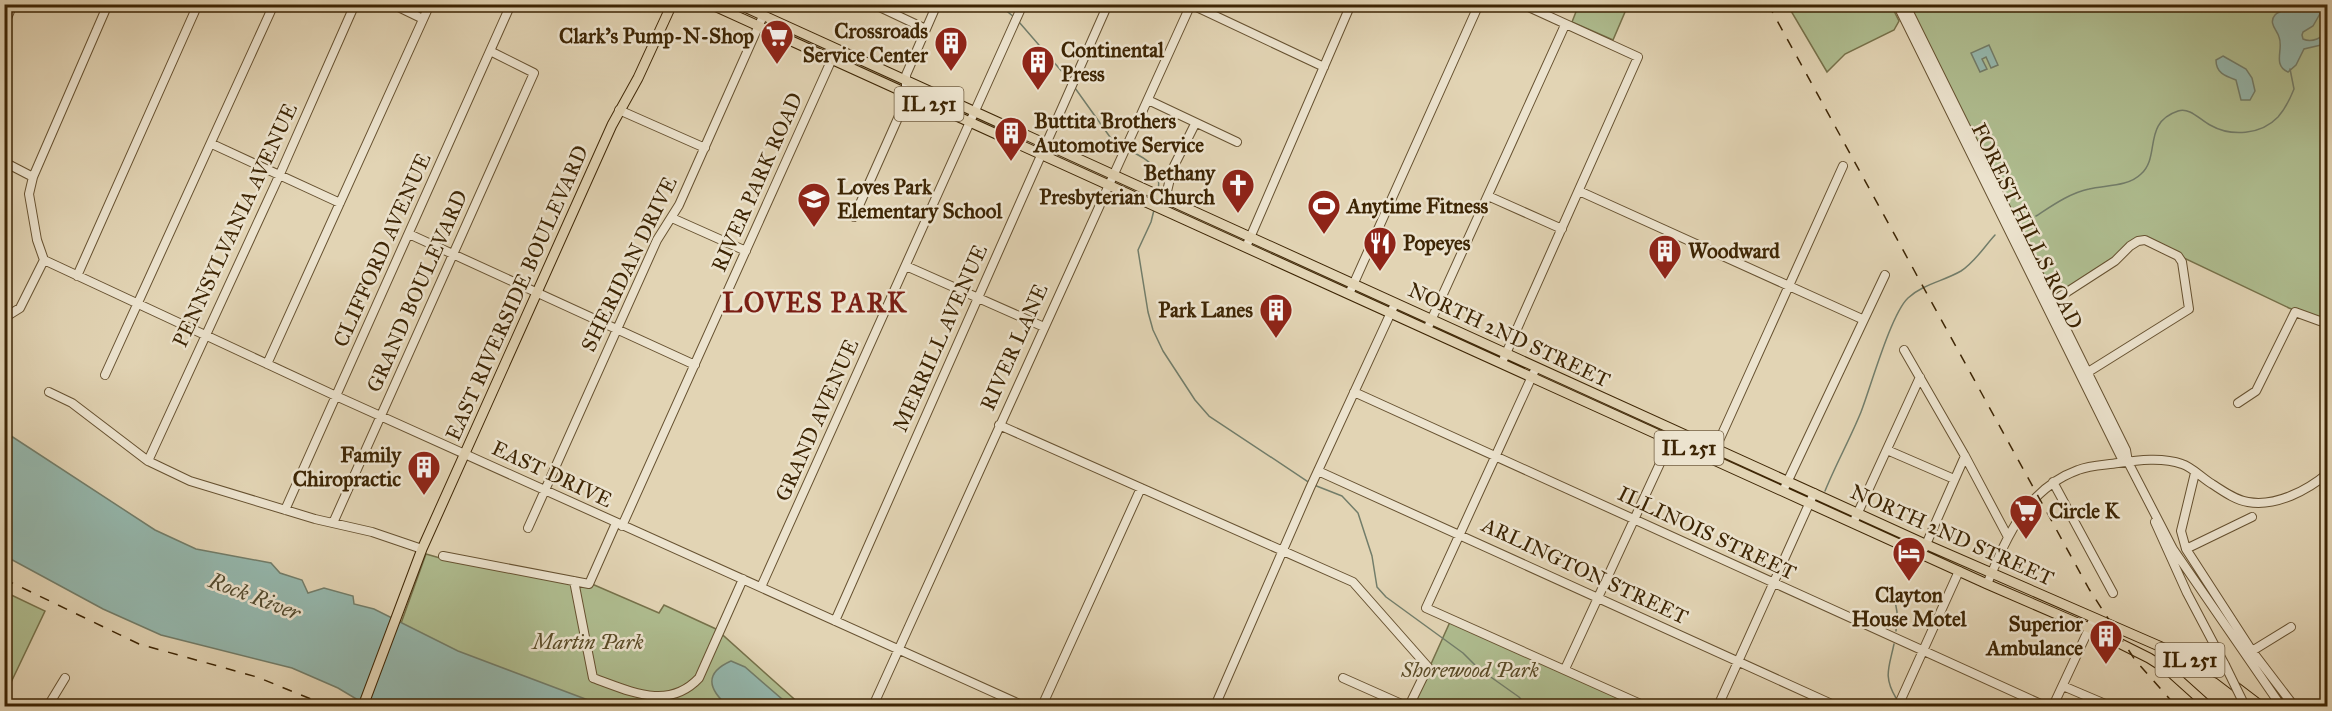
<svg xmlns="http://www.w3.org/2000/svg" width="2332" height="711" viewBox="0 0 2332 711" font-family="'IM FELL Great Primer',serif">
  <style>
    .green { fill: #afbd90; stroke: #76714a; stroke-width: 1.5 }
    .water { fill: #95b8ae; stroke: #727d6a; stroke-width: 1.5 }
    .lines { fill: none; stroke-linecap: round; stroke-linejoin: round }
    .stream { stroke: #727d6a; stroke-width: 1.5 }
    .minor-casing { stroke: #665130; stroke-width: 10 }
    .major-casing { stroke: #3d2504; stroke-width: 11 }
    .minor { stroke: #ece3ce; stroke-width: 8 }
    .major { stroke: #e2d4b4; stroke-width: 9 }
    .rail { stroke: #3d2504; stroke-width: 1.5; stroke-dasharray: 10 10; stroke-linecap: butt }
    .minor-bridge-casing { stroke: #665130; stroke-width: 10; stroke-linecap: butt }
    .minor-bridge { stroke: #ece3ce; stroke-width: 8 }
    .labels { text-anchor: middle; stroke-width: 5; stroke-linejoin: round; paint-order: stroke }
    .shield { fill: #ece3ce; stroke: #725e41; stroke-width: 1.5 }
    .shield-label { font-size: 20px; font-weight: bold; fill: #3d2504 }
    .poi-label { font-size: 21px; font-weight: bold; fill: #3d2504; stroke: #ece3ce; text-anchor: start }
    .street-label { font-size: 21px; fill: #3d2504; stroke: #ece3ce }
    .park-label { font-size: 21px; font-style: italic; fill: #5a4b27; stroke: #ece3ce }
    .water-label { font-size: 22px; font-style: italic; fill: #534a2e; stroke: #ece3ce }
    .district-label { font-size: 27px; font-weight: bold; letter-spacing: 1.5px; fill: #7a1f14; stroke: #ece3ce }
  </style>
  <rect width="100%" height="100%" fill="#e2d4b4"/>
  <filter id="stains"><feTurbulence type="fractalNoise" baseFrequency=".00333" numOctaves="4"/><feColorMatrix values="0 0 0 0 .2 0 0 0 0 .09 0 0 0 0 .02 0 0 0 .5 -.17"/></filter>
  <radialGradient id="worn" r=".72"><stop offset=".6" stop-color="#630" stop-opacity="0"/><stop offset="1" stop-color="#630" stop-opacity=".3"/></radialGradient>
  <path class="green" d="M1579,4H1628V5L1613,40L1572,22Z
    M1794,5H1891L1899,21L1894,30L1845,54L1827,72L1791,11Z
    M1907,5H2327V323L2289,308L2142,238L2054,300Z
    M426,554L447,560L592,584L659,613L664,605L716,629L802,706H600L493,668L400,626Z
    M5,592L45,611L5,695Z
    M1450,622L1638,706H1412Z"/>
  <path class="water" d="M2296,5H2325L2313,26L2303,32L2302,35L2303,39C2312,43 2323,38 2327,30V46L2321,45L2304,49L2296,65L2288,72C2272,65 2284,49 2279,37C2277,30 2268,23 2275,15C2280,10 2290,9 2296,5Z
    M1989,45L1998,65L1991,68L1986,57L1982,59L1987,69L1980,72L1971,53Z
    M2223,56L2246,69L2252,78L2255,91L2250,100H2241L2236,80C2225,76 2216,73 2216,60Z
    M5,432L155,530L196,549L271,563L280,573L302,580L308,593L324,588L353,596L354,604L374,609L458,651L604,706H368L338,688L292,668L161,635L103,609L5,556Z
    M731,661L745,667L790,706H728C708,689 704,673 731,661Z"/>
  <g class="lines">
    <path class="stream" d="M998,4L1014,17
      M1019,22L1071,82
      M1075,88L1110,137L1123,147
      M1130,151C1148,159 1162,168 1158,191
      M1154,210L1151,222L1138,250L1148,312L1153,330L1163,351L1195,400L1209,416L1310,483
      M2036,216C2053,205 2070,193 2089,189C2105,185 2128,187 2141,174C2161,156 2142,123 2178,111C2190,107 2200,120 2210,125C2231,137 2261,135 2278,117C2285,109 2290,99 2294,89L2290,69
      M1314,485L1342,496L1358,513L1372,556L1377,587L1386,597L1463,653L1478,668L1519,697L1527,706
      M1825,491C1836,464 1850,439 1861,412C1871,386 1891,314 1908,298C1923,284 1944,281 1961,271C1975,262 1984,247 1995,235
      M1894,595L1897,612L1896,631
      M1894,644C1889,668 1883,676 1896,698
      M1904,705L1905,706"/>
    <defs>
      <path id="minor" d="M392,4L423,19
        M873,4L926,29
        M1190,4L1324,67
        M1897,4L2121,457L2128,462
        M1905,4L2126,450L2128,462L2173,549L2281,706
        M4,25L13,4
        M1148,100L1237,142
        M619,110L705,148
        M212,144L340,203
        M4,162L33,177L29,194L37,240L44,260L336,396L1024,706
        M33,177L108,4
        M1579,191L1862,319
        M1488,196L1562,229
        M1165,200L1172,170L1195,124
        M854,217L906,100V75L937,4
        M672,218L746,251
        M409,234L695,365
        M1246,247L1351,4
        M906,266L1044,327
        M77,276L198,4
        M1349,294L1479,4
        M2050,303L2115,261L2130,246L2138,241L2145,240L2178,256L2182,262L2189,309L2085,374
        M4,318L20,308L44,260
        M1429,325L1565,25
        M1904,350L1965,456L2008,537
        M4,358L6,361
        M1504,358L1638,57L1522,4
        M267,364L430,4
        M1534,372L1426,608L1645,706
        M105,375L274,4
        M49,392L72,403L148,461L190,481L315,519L372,532L422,549
        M1354,392L2045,706
        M2238,403L2256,391L2295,312L2328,324
        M999,425L1353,582L1428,667L1409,706
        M1887,450L1954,479
        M1713,454L1843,166
        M148,461L280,174L355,4
        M1318,471L1836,706
        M2195,473L2181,531L2186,549L2252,651L2294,706
        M2053,482L2113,593
        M1783,491L1885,275
        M285,510L511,4
        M1855,519L1920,377
        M2155,522L2187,593L2225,665
        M333,523L534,73L490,51
        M622,526L836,50
        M528,528L657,240L679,205L763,16
        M1924,549L1965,456
        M2186,549L2252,517
        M443,556L589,584L616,523
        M574,581L593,678C630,691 668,711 699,678L743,579
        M1987,584C2007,537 2026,489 2078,470C2090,465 2105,465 2118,463C2138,460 2163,457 2182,464C2192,467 2202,478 2212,484C2223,491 2235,500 2248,502C2276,507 2308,490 2328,473
        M761,587L1023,4
        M835,621L1108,4
        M2252,651L2291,627
        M1565,669L1675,431
        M1343,678L1406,706
        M2063,686L2110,706
        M48,706L65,678
        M873,706L1191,4
        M1042,706L1141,488
        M1215,706L1310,488L1393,308
        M1718,706L1814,493
        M1898,706L1959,571
        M2053,706L2094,618"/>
      <path id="major" d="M710,4L1987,584L2089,628L2149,658L2168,670L2208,706
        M738,4L1925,544L2159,646L2219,674L2261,706
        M363,706L422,549L612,125L638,78L672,4"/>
    </defs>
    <use href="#minor" class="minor-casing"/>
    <use href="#major" class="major-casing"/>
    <use href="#minor" class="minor"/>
    <use href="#major" class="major"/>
    <path class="rail" d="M1768,4L2089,589L2135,660L2176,706
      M4,579L139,644L257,677L328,706"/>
    <defs>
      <path id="minor-bridge" d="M2225,665L2245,706"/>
    </defs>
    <use href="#minor-bridge" class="minor-bridge-casing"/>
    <use href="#minor-bridge" class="minor-bridge"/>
  </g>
  <defs>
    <symbol id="supermarket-pin" viewBox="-11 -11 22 30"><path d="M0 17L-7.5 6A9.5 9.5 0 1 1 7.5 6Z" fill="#8f2418" stroke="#ece3ce"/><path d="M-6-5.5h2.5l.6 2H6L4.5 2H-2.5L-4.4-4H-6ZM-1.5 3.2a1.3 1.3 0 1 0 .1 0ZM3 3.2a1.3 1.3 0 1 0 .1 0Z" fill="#fff"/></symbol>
    <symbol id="building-pin" viewBox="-11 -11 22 30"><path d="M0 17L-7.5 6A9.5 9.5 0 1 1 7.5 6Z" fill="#8f2418" stroke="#ece3ce"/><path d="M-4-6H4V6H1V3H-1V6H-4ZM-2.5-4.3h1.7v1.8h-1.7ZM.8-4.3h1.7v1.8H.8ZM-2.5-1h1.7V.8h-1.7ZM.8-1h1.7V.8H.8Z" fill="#fff"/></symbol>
    <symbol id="church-pin" viewBox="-11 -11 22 30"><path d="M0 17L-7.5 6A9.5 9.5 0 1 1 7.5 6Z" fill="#8f2418" stroke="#ece3ce"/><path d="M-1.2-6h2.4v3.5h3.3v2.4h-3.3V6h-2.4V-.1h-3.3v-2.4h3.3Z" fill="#fff"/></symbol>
    <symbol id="school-pin" viewBox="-11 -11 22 30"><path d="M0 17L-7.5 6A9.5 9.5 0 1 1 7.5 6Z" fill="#8f2418" stroke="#ece3ce"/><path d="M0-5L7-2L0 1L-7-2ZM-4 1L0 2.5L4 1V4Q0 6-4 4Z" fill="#fff"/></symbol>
    <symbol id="stadium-pin" viewBox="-11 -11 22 30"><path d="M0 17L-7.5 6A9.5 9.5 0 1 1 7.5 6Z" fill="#8f2418" stroke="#ece3ce"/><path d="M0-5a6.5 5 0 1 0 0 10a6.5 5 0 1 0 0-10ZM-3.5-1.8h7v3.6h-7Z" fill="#fff"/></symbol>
    <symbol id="restaurant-pin" viewBox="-11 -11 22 30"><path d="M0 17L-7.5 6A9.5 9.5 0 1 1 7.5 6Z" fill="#8f2418" stroke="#ece3ce"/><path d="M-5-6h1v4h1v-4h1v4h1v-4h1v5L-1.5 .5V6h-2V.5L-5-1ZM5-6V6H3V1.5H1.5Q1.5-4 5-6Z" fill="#fff"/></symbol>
    <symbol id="hotel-pin" viewBox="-11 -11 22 30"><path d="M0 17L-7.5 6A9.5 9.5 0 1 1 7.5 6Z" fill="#8f2418" stroke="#ece3ce"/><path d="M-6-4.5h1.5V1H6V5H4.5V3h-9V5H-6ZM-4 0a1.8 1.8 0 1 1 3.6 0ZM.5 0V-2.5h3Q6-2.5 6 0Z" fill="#fff"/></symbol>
  </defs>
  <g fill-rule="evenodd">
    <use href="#supermarket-pin" x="758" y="17" width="38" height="52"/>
    <use href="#building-pin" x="932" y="24" width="38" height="52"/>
    <use href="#building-pin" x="1019" y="43" width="38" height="52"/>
    <use href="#building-pin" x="992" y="114" width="38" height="52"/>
    <use href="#church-pin" x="1219" y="166" width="38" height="52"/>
    <use href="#school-pin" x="795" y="180" width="38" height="52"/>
    <use href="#stadium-pin" x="1305" y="187" width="38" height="52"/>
    <use href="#restaurant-pin" x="1361" y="224" width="38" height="52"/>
    <use href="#building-pin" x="1646" y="232" width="38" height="52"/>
    <use href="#building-pin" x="1257" y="291" width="38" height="52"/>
    <use href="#building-pin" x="405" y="448" width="38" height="52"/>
    <use href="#supermarket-pin" x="2007" y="492" width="38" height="52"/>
    <use href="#hotel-pin" x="1890" y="534" width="38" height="52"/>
    <use href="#building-pin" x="2087" y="617" width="38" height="52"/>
  </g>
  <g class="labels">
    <g class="shield">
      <rect x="894.5" y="87" width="69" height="34" rx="4.5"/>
      <rect x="1654.5" y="431" width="69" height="34" rx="4.5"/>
      <rect x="2155.5" y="643" width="69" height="34" rx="4.5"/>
    </g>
    <g class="shield-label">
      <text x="929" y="111">IL 251</text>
      <text x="1689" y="455">IL 251</text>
      <text x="2190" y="667">IL 251</text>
    </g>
    <g class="poi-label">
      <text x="928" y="38" text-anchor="end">Crossroads<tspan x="928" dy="24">Service Center</tspan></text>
      <text x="754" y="43" text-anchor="end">Clark's Pump-N-Shop</text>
      <text x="1061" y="57">Continental<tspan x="1061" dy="24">Press</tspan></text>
      <text x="1034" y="128">Buttita Brothers<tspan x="1034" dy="24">Automotive Service</tspan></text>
      <text x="1215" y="180" text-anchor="end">Bethany<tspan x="1215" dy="24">Presbyterian Church</tspan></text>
      <text x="837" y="194">Loves Park<tspan x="837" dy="24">Elementary School</tspan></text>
      <text x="1347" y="213">Anytime Fitness</text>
      <text x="1403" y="250">Popeyes</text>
      <text x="1688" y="258">Woodward</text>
      <text x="1253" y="317" text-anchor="end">Park Lanes</text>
      <text x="401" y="462" text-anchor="end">Family<tspan x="401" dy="24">Chiropractic</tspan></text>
      <text x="2049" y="518">Circle K</text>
      <text x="1909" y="602" text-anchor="middle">Clayton<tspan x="1909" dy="24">House Motel</tspan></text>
      <text x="2083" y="631" text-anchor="end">Superior<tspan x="2083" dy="24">Ambulance</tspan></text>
    </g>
    <g class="street-label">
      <text transform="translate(757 182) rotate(-66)" y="7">RIVER PARK ROAD</text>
      <text transform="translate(235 225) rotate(-65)" y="7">PENNSYLVANIA AVENUE</text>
      <text transform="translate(2027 226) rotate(64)" y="7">FOREST HILLS ROAD</text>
      <text transform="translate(382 250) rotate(-66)" y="7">CLIFFORD AVENUE</text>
      <text transform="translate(629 264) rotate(-64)" y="7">SHERIDAN DRIVE</text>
      <text transform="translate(417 291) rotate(-66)" y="7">GRAND BOULEVARD</text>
      <text transform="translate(517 293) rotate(-66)" y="7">EAST RIVERSIDE BOULEVARD</text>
      <text transform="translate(1509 335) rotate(25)" y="7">NORTH 2ND STREET</text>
      <text transform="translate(940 338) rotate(-66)" y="7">MERRILL AVENUE</text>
      <text transform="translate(1014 347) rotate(-66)" y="7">RIVER LANE</text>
      <text transform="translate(817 420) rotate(-66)" y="7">GRAND AVENUE</text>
      <text transform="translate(552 474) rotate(25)" y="7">EAST DRIVE</text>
      <text transform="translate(1707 533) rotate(25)" y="7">ILLINOIS STREET</text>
      <text transform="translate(1952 535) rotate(24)" y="7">NORTH 2ND STREET</text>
      <text transform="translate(1585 571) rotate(25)" y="7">ARLINGTON STREET</text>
    </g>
    <g class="park-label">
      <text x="588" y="649">Martin Park</text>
      <text x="1470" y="677">Shorewood Park</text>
    </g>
    <g class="water-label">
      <text transform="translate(255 596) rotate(21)" y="8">Rock River</text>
    </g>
    <g class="district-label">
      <text x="815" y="312">LOVES PARK</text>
    </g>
  </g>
  <rect width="2332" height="711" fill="none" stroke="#e2d4b4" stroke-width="24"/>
  <rect x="6" y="6" width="2320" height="699" fill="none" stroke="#3d2504" stroke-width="3"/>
  <rect x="12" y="12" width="2308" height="687" fill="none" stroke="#3d2504" stroke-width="1.5"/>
  <rect width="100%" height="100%" filter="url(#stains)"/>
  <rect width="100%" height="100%" fill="url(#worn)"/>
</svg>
